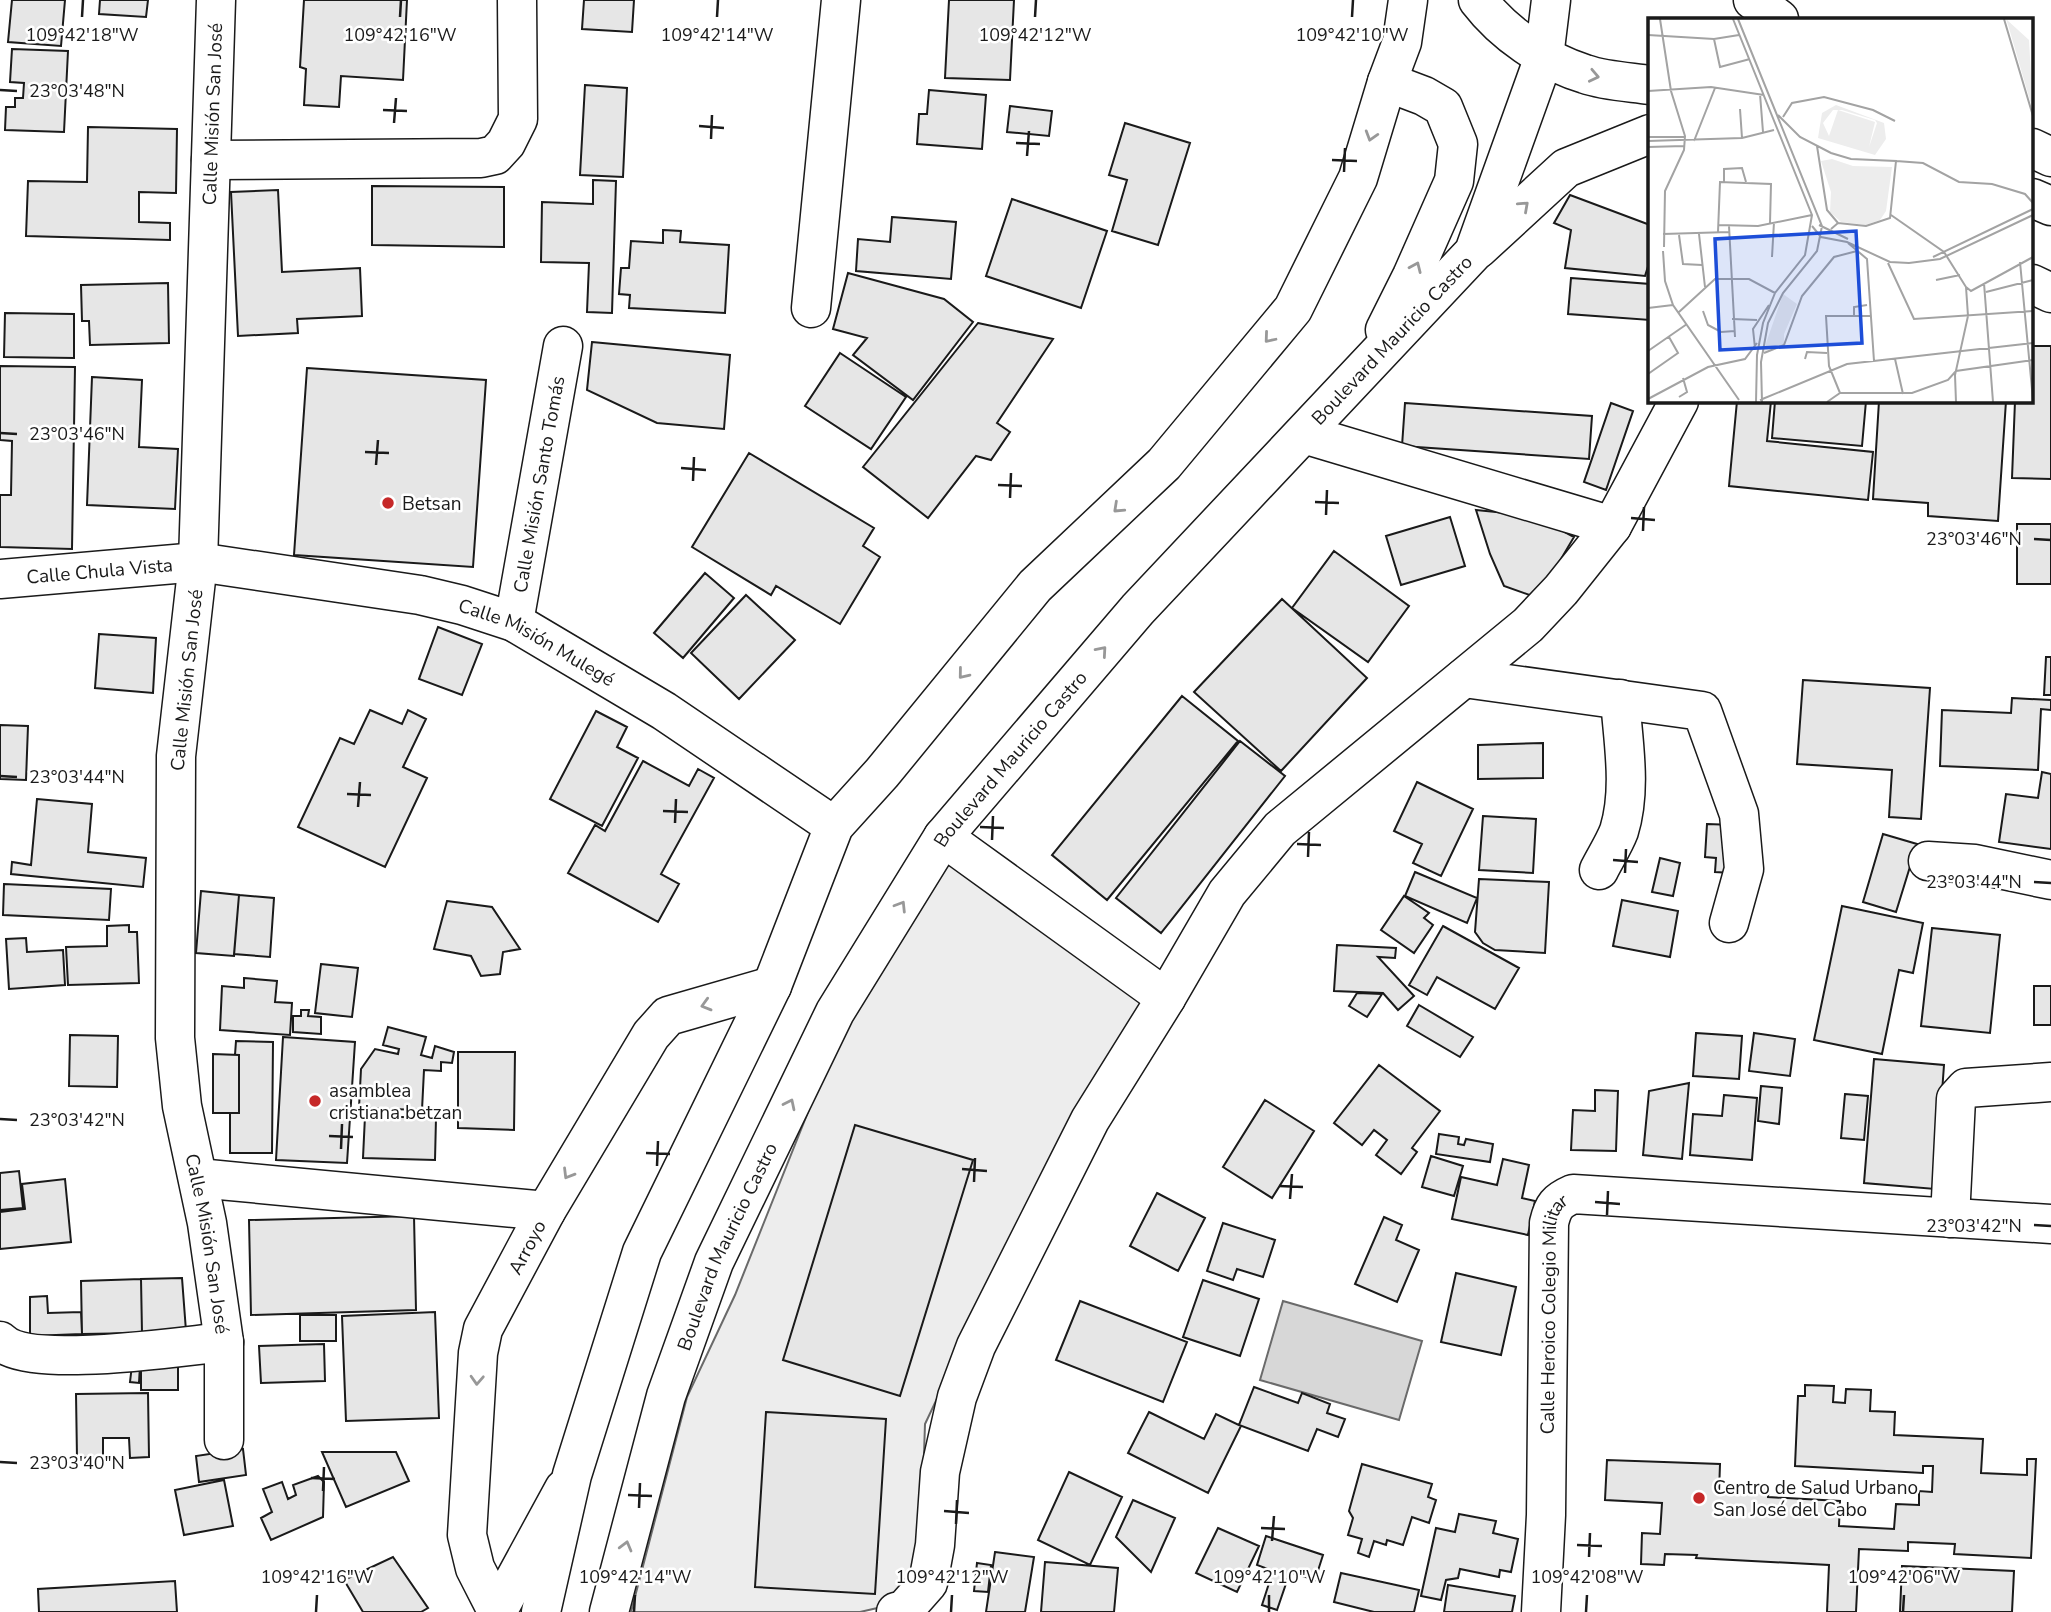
<svg xmlns="http://www.w3.org/2000/svg" width="2051" height="1612" viewBox="0 0 2051 1612" font-family="'Nunito Sans',sans-serif">
  <style>
    .green { fill: #ededed; stroke: #6a6a6a; stroke-width: 2 }
    .water { fill: #d7d7d7; stroke: #6a6a6a; stroke-width: 2 }
    .building { fill: #e6e6e6; stroke: #1a1a1a; stroke-width: 2 }
    .lines { fill: none; stroke-linecap: round; stroke-linejoin: round }
    .minor-casing { stroke: #1a1a1a; stroke-width: 41 }
    .major-casing { stroke: #1a1a1a; stroke-width: 41 }
    .minor { stroke: #fff; stroke-width: 38 }
    .major { stroke: #fff; stroke-width: 38 }
    .oneway { stroke: #989898 }
    .ticks { fill: none; stroke: #1a1a1a; stroke-width: 2.5 }
    .poi-dot { fill: #c62828; stroke: #fff; stroke-width: 2.5 }
    .labels { text-anchor: middle; stroke-width: 5; stroke-linejoin: round; paint-order: stroke }
    .street-label { font-size: 19px; fill: #1a1a1a; stroke: #fff }
    .poi-label { font-size: 19px; fill: #1a1a1a; stroke: #fff; text-anchor: start }
    .inset-road { fill: none; stroke: #a3a3a3; stroke-width: 2 }
    .view { fill: #1d4ed8; fill-opacity: 0.15; stroke: #1d4ed8; stroke-width: 3.5 }
    .inset-edge { fill: none; stroke: #1a1a1a; stroke-width: 3.5 }
    .ticks-label { font-size: 18px; text-anchor: middle; fill: #1a1a1a; stroke: #fff; stroke-width: 5; stroke-linejoin: round; paint-order: stroke }
  </style>
  <rect width="100%" height="100%" fill="#fff"/>
  <path class="green" d="M943,849L1147,1002L1067,1124L925,1424L920,1576L899,1603L860,1612H631L687,1397L735,1295L832,1052Z"/>
  <path class="water" d="M1283,1301L1422,1341L1399,1420L1260,1380Z"/>
  <path class="building" d="M12,0H65L61,46L8,42Z
    M100,0H148L146,17L99,14Z
    M304,0H407L403,80L341,76L339,107L304,105L306,69L300,67Z
    M584,0H634L632,32L582,29Z
    M949,0H1014L1010,80L945,78Z
    M12,49L68,51L64,132L5,130L6,107H15V98H23L24,83L10,82Z
    M585,85L627,88L623,177L580,175Z
    M929,90L986,95L982,149L917,144L919,114H927Z
    M1010,106L1052,111L1049,136L1007,132Z
    M1125,123L1190,143L1158,245L1112,231L1127,180L1109,175Z
    M88,127L177,129L176,193L139,192V222L170,223V240L26,236L28,181L87,182Z
    M593,180L616,181L612,313L587,312L589,263L541,262L542,202L593,204Z
    M372,186L504,187V247L372,245Z
    M278,190L282,272L360,268L362,316L297,319L298,333L238,336L231,192Z
    M1570,195L1650,225V260L1645,276L1565,268L1571,230L1554,223Z
    M1012,199L1107,231L1081,308L986,276Z
    M892,217L956,222L951,279L856,271L858,239L890,242Z
    M663,230L681,231L680,242L729,245L725,313L629,308L630,295L619,294L621,268H629L631,241L663,243Z
    M848,273L944,299L973,322L913,400L853,355L867,338L833,329Z
    M1571,278L1650,284V320L1568,314Z
    M168,283L169,343L90,345L89,321H82L81,285Z
    M5,313L74,314V358L4,357Z
    M978,323L1053,339L997,423L1010,432L991,460L976,456L928,518L863,467Z
    M592,342L730,355L724,429L657,423L587,390Z
    M2032,346H2051V479L2012,478L2015,401H2032Z
    M840,353L906,397L871,449L805,406Z
    M0,366L75,367L72,549L0,547V495H11L12,441L0,440Z
    M307,368L486,380L473,567L294,555Z
    M92,377L142,380L139,447L178,449L175,509L87,505Z
    M1737,401H1771L1767,441L1873,452L1868,500L1729,486Z
    M1775,401H1866L1862,446L1772,438Z
    M1879,401H2006L1998,521L1928,516V503L1873,499Z
    M1405,403L1592,416L1589,459L1402,446Z
    M1611,403L1633,411L1606,490L1584,482Z
    M749,453L874,528L863,546L880,557L840,624L776,586L771,595L692,547Z
    M1476,510L1535,516L1574,537L1538,598L1504,586L1490,554Z
    M1450,517L1465,566L1401,585L1386,536Z
    M2017,524H2051V584H2017Z
    M1334,551L1409,606L1368,662L1292,608Z
    M705,573L734,598L683,658L654,633Z
    M746,595L795,640L739,699L691,653Z
    M1282,599L1367,678L1281,771L1194,692Z
    M438,627L482,644L462,695L419,679Z
    M99,634L156,638L153,693L95,688Z
    M2046,657H2051V695H2044Z
    M1803,680L1930,688L1921,819L1889,817L1892,770L1797,764Z
    M1182,696L1238,741L1107,900L1052,855Z
    M2012,698L2051,700V710L2041,709L2038,770L1940,766L1942,710L2011,713Z
    M370,710L402,724L408,710L426,719L403,767L427,778L385,867L298,827L340,738L354,744Z
    M596,711L627,727L617,747L638,758L602,826L550,799Z
    M0,725L28,726L26,780L0,779Z
    M1240,741L1285,776L1161,933L1116,898Z
    M1543,743V778L1478,779V745Z
    M643,761L689,786L698,769L714,778L661,874L679,884L658,922L568,873L595,825L605,831Z
    M2042,772L2051,774V849L1999,842L2006,794L2038,798Z
    M1417,782L1473,809L1441,876L1413,863L1422,844L1394,831Z
    M37,799L92,804L88,852L146,858L143,887L11,874L12,862L31,865Z
    M1483,816L1536,819L1533,873L1479,870Z
    M1707,824L1734,825L1732,873L1715,872L1716,858L1705,857Z
    M1883,834L1917,844L1896,912L1863,902Z
    M1660,858L1680,863L1673,896L1652,892Z
    M1415,872L1477,898L1467,923L1405,896Z
    M1479,879L1549,882L1545,953L1495,950L1483,943L1475,932Z
    M4,884L111,889L109,920L3,915Z
    M201,891L239,895L234,956L196,953Z
    M239,895L274,898L270,957L234,954Z
    M1404,896L1429,913L1424,918L1433,925L1414,953L1381,930Z
    M1622,900L1678,911L1670,957L1613,946Z
    M447,901L492,907L520,949L503,952L500,974L481,976L471,956L434,949Z
    M1842,906L1923,923L1913,973L1899,970L1882,1054L1814,1040Z
    M129,925V932H137L139,983L68,985L66,947L107,946V926Z
    M1443,926L1519,968L1495,1009L1437,977L1427,995L1409,985Z
    M1932,928L2000,935L1990,1033L1921,1026Z
    M26,938L27,952L63,950L65,985L9,989L6,939Z
    M1337,945L1396,948L1395,958L1378,957L1414,996L1398,1010L1383,993L1334,991Z
    M321,964L358,968L352,1017L315,1013Z
    M244,978L277,981L275,1002L292,1003L290,1035L220,1030L222,986L244,988Z
    M2034,986H2051V1025H2034Z
    M1357,993L1382,994L1367,1017L1349,1006Z
    M1419,1005L1473,1037L1460,1057L1407,1026Z
    M301,1010H309L308,1016L321,1017V1034L293,1032V1016H301Z
    M388,1027L426,1037L421,1055L432,1058L435,1046L454,1052L452,1063L441,1062V1071L424,1070L422,1110L359,1108L361,1069L375,1049L398,1054L399,1049L383,1045Z
    M1696,1033L1742,1036L1739,1079L1693,1076Z
    M1754,1033L1795,1039L1790,1076L1749,1071Z
    M70,1035L118,1036L117,1087L69,1086Z
    M283,1037L355,1042L347,1163L276,1160Z
    M236,1041L273,1042L272,1153H230V1113H239V1055H235Z
    M458,1052H515L514,1130L458,1128Z
    M213,1054L239,1055V1113H213Z
    M1874,1059L1944,1065L1935,1189L1864,1183Z
    M1379,1065L1440,1111L1412,1148L1417,1152L1401,1174L1376,1155L1387,1140L1374,1130L1362,1145L1334,1123Z
    M1689,1083L1682,1159L1643,1155L1649,1091Z
    M1761,1086L1782,1088L1779,1124L1758,1121Z
    M1595,1090L1618,1091L1616,1151L1571,1150L1573,1110L1595,1111Z
    M1845,1094L1868,1096L1864,1140L1841,1138Z
    M1724,1095L1757,1098L1752,1160L1690,1155L1693,1114L1722,1116Z
    M1265,1100L1314,1131L1272,1198L1223,1167Z
    M365,1116L436,1118L435,1160L363,1158Z
    M855,1125L973,1160L900,1396L783,1360Z
    M1439,1134L1459,1137L1458,1144L1464,1145L1466,1139L1493,1144L1490,1162L1436,1154Z
    M1431,1156L1463,1166L1454,1196L1422,1187Z
    M1503,1159L1529,1165L1522,1198L1535,1201L1528,1235L1452,1219L1461,1177L1497,1185Z
    M19,1171L23,1208L0,1210V1173Z
    M65,1179L71,1242L0,1249V1212L25,1209L22,1184Z
    M1157,1193L1205,1218L1178,1271L1130,1246Z
    M414,1216L416,1310L251,1315L249,1220Z
    M1384,1217L1402,1225L1396,1240L1419,1250L1397,1302L1355,1284Z
    M1223,1223L1275,1240L1263,1277L1237,1269L1233,1280L1207,1271Z
    M1456,1273L1516,1287L1501,1355L1441,1342Z
    M182,1278L186,1331L142,1333L141,1279Z
    M141,1279L142,1333L82,1334L81,1281Z
    M1203,1280L1259,1299L1240,1356L1183,1337Z
    M47,1296L48,1313L81,1312L82,1334L30,1336V1297Z
    M1080,1301L1187,1342L1163,1402L1056,1360Z
    M435,1312L439,1418L346,1421L342,1316Z
    M300,1315H336V1341H300Z
    M324,1344L325,1381L261,1383L259,1346Z
    M141,1360L178,1361V1390H141Z
    M132,1365H140L139,1383L130,1382Z
    M1805,1385L1834,1386L1833,1402L1845,1403L1846,1389L1871,1390L1870,1411L1895,1412L1894,1435L1983,1439L1981,1473L2027,1475V1459H2036L2031,1558L1954,1554L1955,1544L1908,1542V1551L1859,1549L1856,1612H1827L1829,1565L1696,1558L1697,1555L1665,1554L1664,1565L1641,1564L1642,1533L1660,1534L1662,1503L1605,1500L1607,1460L1720,1464L1719,1493L1745,1494V1485L1769,1486L1768,1497L1840,1501L1839,1526L1894,1529L1896,1504L1919,1505V1491L1932,1492L1933,1466H1923V1473L1795,1466L1798,1396H1805Z
    M1254,1387L1298,1403L1302,1393L1330,1404L1327,1413L1345,1419L1338,1437L1317,1429L1308,1451L1239,1425Z
    M148,1393L149,1457L130,1458L129,1438H103V1457L77,1458L76,1394Z
    M766,1412L886,1419L875,1594L755,1587Z
    M1149,1412L1204,1439L1216,1414L1241,1426L1208,1493L1128,1453Z
    M243,1449L246,1475L199,1482L196,1456Z
    M322,1452H396L409,1481L346,1507Z
    M1362,1464L1432,1484L1428,1497L1436,1500L1429,1523L1412,1517L1403,1545L1387,1540L1386,1545L1374,1541L1369,1557L1358,1553L1362,1539L1348,1535L1353,1518L1349,1511Z
    M1069,1472L1122,1497L1090,1565L1038,1540Z
    M318,1476L324,1482L323,1517L271,1540L261,1518L272,1512L263,1489L282,1482L288,1499L296,1495L293,1485Z
    M224,1480L233,1526L184,1535L175,1490Z
    M1133,1500L1175,1518L1151,1572L1116,1537Z
    M1459,1514L1496,1521L1493,1533L1518,1539L1511,1572L1500,1570L1499,1577L1460,1569L1458,1578L1446,1580L1441,1600L1421,1596L1436,1528L1455,1532Z
    M1218,1528L1259,1546L1237,1592L1196,1573Z
    M1266,1536L1323,1555L1315,1580L1290,1572L1277,1610L1262,1605L1273,1571L1257,1565Z
    M995,1552L1034,1557L1025,1612H986Z
    M393,1557L428,1608L421,1612H363L344,1580Z
    M1045,1562L1118,1568L1114,1612H1041Z
    M977,1563L991,1565L988,1592L974,1591Z
    M1902,1566L2014,1571L2012,1612H1900Z
    M1341,1573L1419,1590L1414,1612H1374L1334,1602Z
    M175,1581L177,1612H39L38,1589Z
    M1448,1585L1515,1596L1512,1612H1444Z"/>
  <g class="lines">
    <defs>
      <g id="minor">
        <path id="s1" d="M216,0L198,562L176,756L175,1038L182,1106L207,1223L224,1342V1440"/>
        <path d="M211,160L481,158L495,155L506,143L518,119L517,0"/>
        <path d="M2032,284L2051,293"/>
        <path d="M811,308L841,0"/>
        <path d="M1304,434L1612,526"/>
        <path id="s2" d="M0,579L198,562L420,595L462,605L514,622L664,711L834,826"/>
        <path id="s3" d="M514,622L563,346"/>
        <path d="M1464,678L1702,711L1739,814L1744,869L1729,923"/>
        <path d="M943,837L1166,998"/>
        <path d="M1928,861L1975,864L2051,880"/>
        <path d="M1599,870C1605,858 1614,844 1619,831C1632,789 1623,741 1620,699"/>
        <path d="M198,1178L546,1211"/>
        <path d="M1950,1218L1956,1099L1966,1088L2051,1082"/>
        <path d="M0,1341C29,1370 181,1346 224,1342"/>
        <path id="s4" d="M497,1611L475,1568L467,1535L478,1353L483,1329L546,1211L651,1035L668,1016L772,986"/>
        <path d="M497,1612L564,1489"/>
        <path d="M896,1612L904,1610L928,1583L935,1545L940,1472L957,1397L976,1346L1090,1120L1166,998L1227,893L1280,829L1528,625L1561,590L1612,526L1679,401"/>
        <path id="s5" d="M1541,1612L1546,1515L1549,1223C1553,1206 1557,1201 1573,1194L2051,1224"/>
      </g>
      <g id="major">
        <path d="M1478,0C1504,34 1544,61 1585,74C1605,81 1629,82 1650,85"/>
        <path d="M1753,0L1779,19"/>
        <path d="M2032,148L2051,157"/>
        <path d="M2032,198L2051,206"/>
        <path d="M1478,249L1566,168L1650,134"/>
        <path d="M1385,330L1412,276L1454,181L1458,144L1443,107L1424,96L1387,82"/>
        <path d="M541,1612L572,1475L642,1252L772,986L834,826L882,773L1035,586L1164,464L1293,309L1358,178L1387,82L1402,42L1408,0"/>
        <path id="s6" d="M609,1612L666,1396L714,1262L835,1012L943,837L1138,609L1474,252L1544,57L1551,0"/>
      </g>
    </defs>
    <use href="#minor" class="minor-casing"/>
    <use href="#major" class="major-casing"/>
    <use href="#minor" class="minor"/>
    <use href="#major" class="major"/>
  </g>
  <defs><path id="oneway-chevron" d="M-2-3.5L2.5 0L-2 3.5" fill="none" stroke-width="1.6" stroke-linecap="round" stroke-linejoin="round" transform="scale(1.75)"/></defs>
  <g class="oneway">
    <use href="#oneway-chevron" transform="translate(1594 76) rotate(12)"/>
    <use href="#oneway-chevron" transform="translate(1371 136) rotate(107)"/>
    <use href="#oneway-chevron" transform="translate(1524 206) rotate(-42)"/>
    <use href="#oneway-chevron" transform="translate(1416 267) rotate(-66)"/>
    <use href="#oneway-chevron" transform="translate(1269 338) rotate(130)"/>
    <use href="#oneway-chevron" transform="translate(1118 508) rotate(137)"/>
    <use href="#oneway-chevron" transform="translate(1102 651) rotate(-49)"/>
    <use href="#oneway-chevron" transform="translate(963 674) rotate(129)"/>
    <use href="#oneway-chevron" transform="translate(901 906) rotate(-58)"/>
    <use href="#oneway-chevron" transform="translate(706 1005) rotate(164)"/>
    <use href="#oneway-chevron" transform="translate(790 1104) rotate(-64)"/>
    <use href="#oneway-chevron" transform="translate(568 1174) rotate(121)"/>
    <use href="#oneway-chevron" transform="translate(477 1380) rotate(93)"/>
    <use href="#oneway-chevron" transform="translate(626 1546) rotate(-75)"/>
  </g>
  <path class="ticks" d="M82,17L83,0M400,17L401,0M717,17L718,0M1035,17L1036,0M1352,17L1353,0M0,90L17,91M383,110L407,111M394,123L396,98M699,126L724,128M711,139L712,115M1016,143L1040,144M1027,156L1029,131M1332,160L1357,161M1344,172L1345,148M0,433L17,434M365,452L389,453M376,465L378,440M681,468L706,470M693,481L694,457M998,485L1022,486M1010,498L1011,473M1315,502L1339,503M1326,515L1327,490M1631,518L1655,520M1643,531L1644,507M2034,539L2051,540M0,776L17,777M347,794L371,795M358,807L360,782M663,811L688,812M675,823L676,799M980,827L1004,828M992,840L993,816M1297,844L1321,845M1308,857L1309,832M1613,860L1638,862M1625,873L1626,849M2034,882L2051,883M0,1119L17,1120M329,1136L353,1137M341,1149L342,1124M646,1153L670,1154M657,1166L658,1141M962,1169L987,1171M974,1182L975,1158M1279,1186L1303,1187M1290,1199L1292,1174M1595,1202L1620,1204M1607,1215L1608,1191M2034,1225L2051,1226M0,1462L17,1463M311,1478L335,1479M323,1491L324,1467M628,1495L652,1496M639,1508L640,1483M944,1511L969,1513M956,1524L957,1500M1261,1528L1285,1529M1272,1541L1274,1516M1577,1545L1602,1546M1589,1557L1590,1533M316,1612L317,1595M634,1612L635,1595M951,1612L952,1595M1269,1612V1595M1586,1612L1587,1595M1903,1612L1904,1595"/>
  <g class="poi-dot">
    <circle cx="388" cy="503" r="7"/>
    <circle cx="315" cy="1101" r="7"/>
    <circle cx="1699" cy="1498" r="7"/>
  </g>
  <g class="labels">
    <g class="street-label">
      <text transform="translate(212 114) rotate(-88)" y="7">Calle Misión San José</text>
      <text dy="7" stroke="none"><textPath href="#s6" startOffset="1519">Boulevard Mauricio Castro</textPath></text>
      <text dy="7" stroke="none"><textPath href="#s3" startOffset="140">Calle Misión Santo Tomás</textPath></text>
      <text dy="7" stroke="none"><textPath href="#s2" startOffset="100">Calle Chula Vista</textPath></text>
      <text dy="7" stroke="none"><textPath href="#s2" startOffset="550">Calle Misión Mulegé</textPath></text>
      <text transform="translate(186 680) rotate(-84)" y="7">Calle Misión San José</text>
      <text dy="7" stroke="none"><textPath href="#s6" startOffset="952">Boulevard Mauricio Castro</textPath></text>
      <text dy="7" stroke="none"><textPath href="#s1" startOffset="1248">Calle Misión San José</textPath></text>
      <text dy="7" stroke="none"><textPath href="#s6" startOffset="385">Boulevard Mauricio Castro</textPath></text>
      <text dy="7" stroke="none"><textPath href="#s4" startOffset="382">Arroyo</textPath></text>
      <text dy="7" stroke="none"><textPath href="#s5" startOffset="299">Calle Heroico Colegio Militar</textPath></text>
    </g>
    <g class="poi-label">
      <text x="402" y="510">Betsan</text>
      <text x="329" y="1097">asamblea<tspan x="329" dy="22">cristiana betzan</tspan></text>
      <text x="1713" y="1494">Centro de Salud Urbano<tspan x="1713" dy="22">San José del Cabo</tspan></text>
    </g>
  </g>
  <g transform="translate(1648 18)">
    <rect width="385" height="385" fill="#fff"/>
    <path d="M358,1L381,22L385,93L361,10ZM188,87L236,105L238,121L227,137L170,120L174,95ZM185,92H194L227,102L229,105L221,129L227,104L190,92L181,118L175,105ZM184,141L205,148L244,149L238,193L232,202L218,207L193,204L182,194L183,174L173,143ZM135,276L149,286L136,316V326L115,334Z" fill="#ededed" fill-rule="evenodd"/>
    <path class="inset-road" d="M12,1L23,73L37,118L36,132L17,173L16,229M85,1L164,197L157,237L127,275L115,305L109,337L108,384M90,1L174,208L169,233L135,275L120,305L113,344L114,384M356,1L385,98M0,17L66,21L91,17M66,21L72,49L102,41M0,73L63,69L116,77M112,76L115,114M92,91L94,120M130,97L152,119L183,135L203,141L248,143L242,200L218,208L190,205L183,211M135,99L144,85L176,79L225,92L247,103M0,119H36M0,123L94,120L126,112M46,123L67,70M169,128L179,192L190,205M0,129L36,128M248,143L275,145L311,164L344,166L377,176L385,185M76,164V151L94,150L98,164M243,197L296,234L318,269L320,298L307,357L308,384M70,207L110,208L164,197M171,207L200,221M81,208L87,319M164,208L173,219L199,224L242,244L261,245L292,241L385,197M70,214L72,164L123,166L122,205M15,216L81,214M51,216L57,269M31,217L35,246L54,247M200,225L219,241L226,343M15,233L17,263L25,287L91,382M124,239L126,204M285,239L385,191M372,244L385,382M240,245L266,301L385,293M288,262L312,257M336,265L345,384M318,269L323,273L385,239M338,274L385,262M0,290L25,287M55,293L60,307L73,314L87,313M31,294L67,261H101L127,275M206,298V289L219,287M84,301L109,302M107,330L105,311L121,287M0,333L39,306M116,335L136,327L154,278L186,239L209,233M157,341L159,334L179,335M247,341L255,376M0,356L30,335L21,319M192,375L181,348L178,298H222M31,379L39,374L35,360M0,381L60,349L97,341L109,325M112,382L199,346L385,325M179,384L192,375H264L300,362L308,353L385,342"/>
    <path class="view" d="M208,213L214,325L72,332L67,221Z"/>
    <rect width="385" height="385" class="inset-edge"/>
  </g>
  <g class="ticks-label">
    <text x="82" y="41">109°42'18"W</text>
    <text x="400" y="41">109°42'16"W</text>
    <text x="717" y="41">109°42'14"W</text>
    <text x="1035" y="41">109°42'12"W</text>
    <text x="1352" y="41">109°42'10"W</text>
    <text x="77" y="97">23°03'48"N</text>
    <text x="77" y="440">23°03'46"N</text>
    <text x="1974" y="545">23°03'46"N</text>
    <text x="77" y="783">23°03'44"N</text>
    <text x="1974" y="888">23°03'44"N</text>
    <text x="77" y="1126">23°03'42"N</text>
    <text x="1974" y="1232">23°03'42"N</text>
    <text x="77" y="1469">23°03'40"N</text>
    <text x="317" y="1583">109°42'16"W</text>
    <text x="635" y="1583">109°42'14"W</text>
    <text x="952" y="1583">109°42'12"W</text>
    <text x="1269" y="1583">109°42'10"W</text>
    <text x="1587" y="1583">109°42'08"W</text>
    <text x="1904" y="1583">109°42'06"W</text>
  </g>
</svg>
